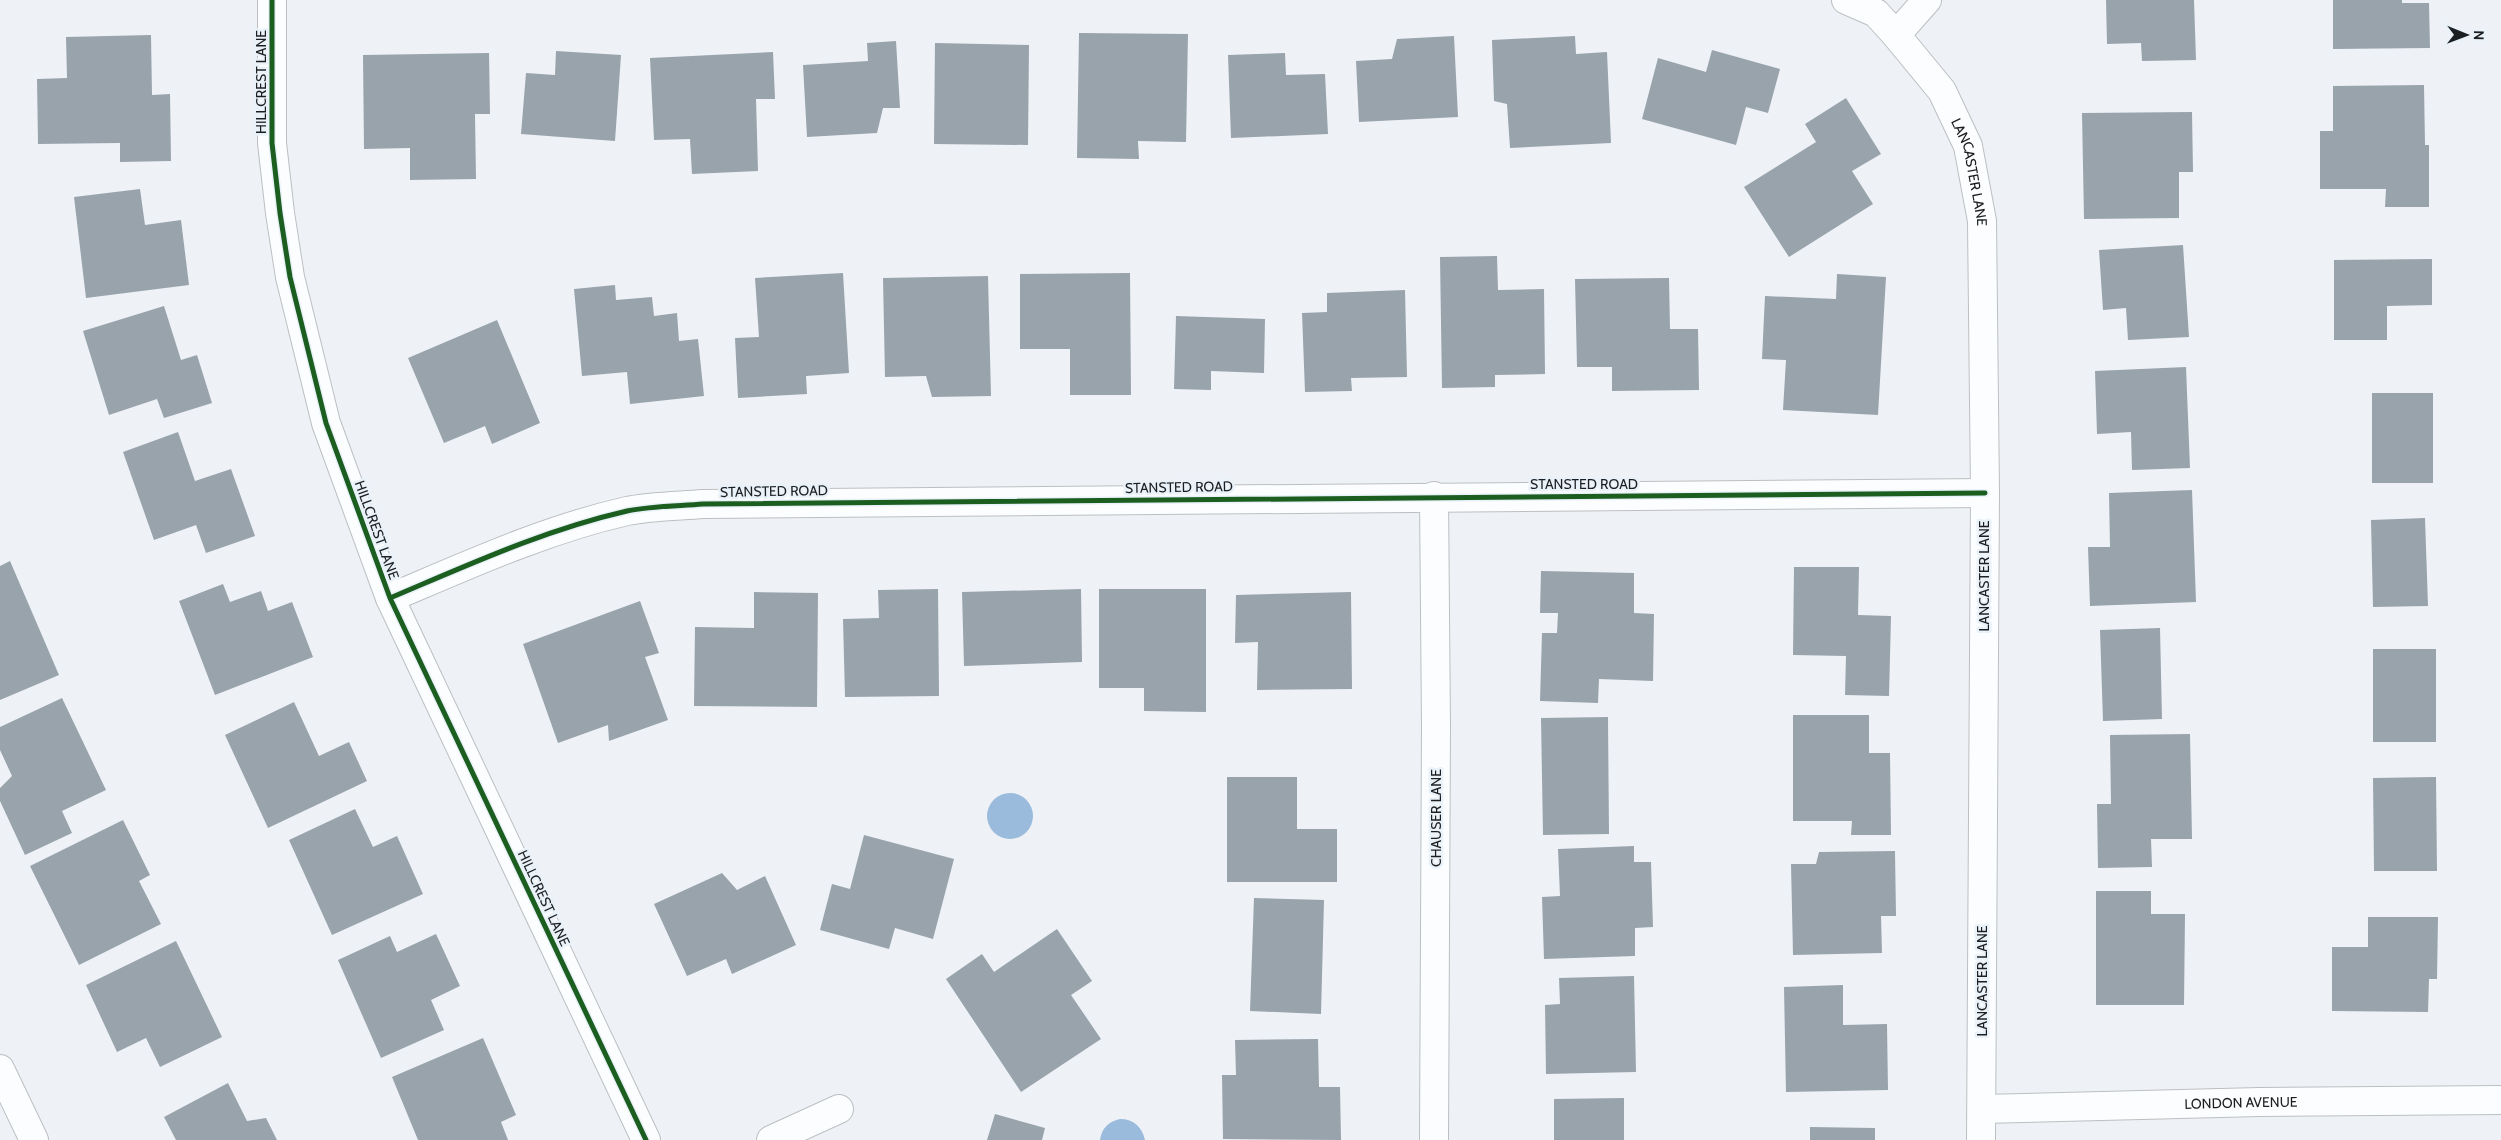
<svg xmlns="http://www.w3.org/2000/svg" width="2501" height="1140" viewBox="0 0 2501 1140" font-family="Cabin,sans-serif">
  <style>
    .water { fill: #9abbdb }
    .building { fill: #99a3ac }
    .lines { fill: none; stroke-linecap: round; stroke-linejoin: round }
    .minor-casing { stroke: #bcbfc2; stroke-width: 30 }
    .minor { stroke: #fcfdfe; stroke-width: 28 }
    .cycleway-casing { stroke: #eaf2f9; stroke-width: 8 }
    .cycleway { stroke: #1b5e20; stroke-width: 5 }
    .labels { text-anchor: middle; stroke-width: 5; stroke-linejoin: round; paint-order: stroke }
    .street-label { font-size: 14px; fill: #1c1f21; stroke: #eaf2f9 }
  </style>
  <rect width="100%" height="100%" fill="#eef2f6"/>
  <path class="water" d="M987 816a23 23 0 1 1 46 0a23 23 0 1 1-46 0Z
    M1120,1119C1134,1119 1142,1127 1145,1140H1100C1102,1128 1108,1122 1120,1119Z"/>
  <path class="building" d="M2106,0H2194L2196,60L2142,61L2141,43L2107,44Z
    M2333,0H2402V3H2429L2430,48L2333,49Z
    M1079,33L1188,34L1186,142L1138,141L1139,159L1077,158Z
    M151,35L152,95L170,94L171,161L120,162V143L38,144L37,79L67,78L66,37Z
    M1454,36L1458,117L1359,122L1356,61L1392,59L1397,39Z
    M1575,36L1576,54L1607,52L1611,143L1510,148L1507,104L1494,101L1492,40Z
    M896,41L900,108H883L877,133L807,137L803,65L868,61L867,43Z
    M935,43L1029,45L1028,145L934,144Z
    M1712,50L1780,69L1768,113L1746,107L1736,145L1642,119L1658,58L1706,72Z
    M556,51L621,55L615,141L521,134L526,73L555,75Z
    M773,52L775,99H756L758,171L692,174L690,139L654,140L650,58Z
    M489,53L490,114H475L476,179L410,180V148L364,149L363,55Z
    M1285,53L1286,75L1325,74L1328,134L1231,138L1228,55Z
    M2424,85L2425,145H2429V207H2385L2386,189H2320V131H2333V86Z
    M1846,98L1881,154L1852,171L1873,204L1789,257L1744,187L1816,142L1805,124Z
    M2192,112L2193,172H2179V218L2084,219L2082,113Z
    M140,189L145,225L181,220L189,285L86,298L74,197Z
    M2183,245L2189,337L2128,340L2126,308L2103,310L2099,250Z
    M1497,256L1498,290L1544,289L1545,374L1495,375V387L1442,388L1440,257Z
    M2432,259V305L2387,306V340H2334V260Z
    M843,273L849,373L806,376L807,394L738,398L735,338L759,337L755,278Z
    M1130,273L1131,395H1070V349H1020V274Z
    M1837,274L1886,277L1878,415L1783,410L1786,360L1762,359L1765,296L1836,299Z
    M988,276L991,396L932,397L926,376L885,377L883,278Z
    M1669,278L1670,329H1698L1699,390L1612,391V367H1577L1575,279Z
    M615,285L616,300L652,297L654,316L677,313L679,341L698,339L704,396L630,404L627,372L582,376L574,289Z
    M1405,290L1407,377L1351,378L1352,391L1305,392L1302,313L1327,312V293Z
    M164,306L181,360L197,355L212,403L164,418L157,399L109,415L83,331Z
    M1176,316L1265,319L1264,373L1211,371V390L1174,389Z
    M497,320L540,423L492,444L485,426L444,443L408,358Z
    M2186,367L2190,468L2132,470L2131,432L2097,434L2095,371Z
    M2372,393H2433V483H2372Z
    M178,432L195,481L231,469L255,536L206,553L196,525L154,540L123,452Z
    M2192,490L2196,602L2090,606L2088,547H2110L2109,493Z
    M2425,518L2428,606L2373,607L2371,520Z
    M10,561L59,675L0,700V566Z
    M1794,567H1859L1858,615L1891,616L1889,696L1845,695L1846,656L1793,655Z
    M1541,571L1634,573V613L1654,614L1653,681L1599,679L1598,703L1540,701L1542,633H1557L1558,613H1540Z
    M223,584L230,602L261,591L268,611L292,602L313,657L215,695L179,601Z
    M938,589L939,696L845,697L843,619L879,618L878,590Z
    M1081,589L1082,662L964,666L962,592Z
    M1099,589H1206V712L1144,711V688H1099Z
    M754,592L818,593L817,707L694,706L695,627L754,628Z
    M1351,592L1352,689L1257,690L1258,642L1235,643L1236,595Z
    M640,601L659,653L645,657L668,720L609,741L608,725L558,743L523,644Z
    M2160,628L2162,719L2103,721L2100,630Z
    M2373,649H2436V742H2373Z
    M62,698L106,790L62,811L72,833L25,855L0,801V788L12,776L0,750V727Z
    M294,702L319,756L349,742L367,781L268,828L225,735Z
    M1793,715H1869V753H1890L1891,835H1851L1852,821H1793Z
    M1608,717L1609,834L1543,835L1541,718Z
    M2190,734L2192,839H2151L2152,867L2098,868L2097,804H2111L2110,735Z
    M1227,777H1297V829H1337V882H1227Z
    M2436,777L2437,871H2374L2373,778Z
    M355,809L373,847L397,836L423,894L332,935L289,840Z
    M123,820L150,875L139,881L161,924L79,965L30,866Z
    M864,835L954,859L933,939L895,928L889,949L820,930L832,884L850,889Z
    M1634,846V862H1651L1653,927L1635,928V956L1544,959L1542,897L1560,896L1558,849Z
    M1895,851L1896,916H1881L1882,953L1793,955L1791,864H1816L1819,852Z
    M722,873L737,890L765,876L796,945L732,974L726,959L687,976L654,904Z
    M2096,891H2151V914H2185L2184,1005H2096Z
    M1254,898L1324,900L1321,1014L1250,1011Z
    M2368,917H2438L2437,979H2429L2428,1012L2332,1011V947H2368Z
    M1057,929L1092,981L1071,995L1101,1039L1021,1092L946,979L982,954L994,972Z
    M436,934L460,986L431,1000L444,1030L381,1058L338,960L390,936L397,952Z
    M176,941L222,1037L160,1067L146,1038L117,1052L86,985Z
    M1634,976L1636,1072L1546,1074L1545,1005L1560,1004L1559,978Z
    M1843,985V1025L1887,1024L1888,1090L1786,1092L1784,987Z
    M483,1038L516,1115L501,1122L508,1140H418L392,1077Z
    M1318,1039L1319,1087H1340L1341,1140L1223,1139L1222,1075H1236L1235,1040Z
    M228,1083L247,1121L266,1118L277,1140H176L164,1117Z
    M1624,1098V1140H1554V1099Z
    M995,1114L1045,1128L1042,1140H987Z
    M1810,1127L1875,1128V1140H1810Z"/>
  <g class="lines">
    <defs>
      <g id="minor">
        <path d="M272,0V143L280,213L290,277L326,423L390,598L646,1140"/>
        <path d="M1846,0L1876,13L1896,35L1927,0"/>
        <path id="s1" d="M1896,35L1942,91L1968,146L1982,221L1985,493L1981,1140"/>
        <path d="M1434,496L1436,727L1434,1140"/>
        <path d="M390,598C468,565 544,530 627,511C651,506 678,506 703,504L1985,493"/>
        <path d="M0,1069L34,1140"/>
        <path id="s2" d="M1982,1109L2260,1102L2501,1100"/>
        <path d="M771,1140L839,1109"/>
      </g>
    </defs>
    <use href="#minor" class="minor-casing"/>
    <use href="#minor" class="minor"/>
    <defs>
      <path id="cycleway" d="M272,0V143L280,213L290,277L326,423L390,598L646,1140
        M390,598C468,565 544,530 627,511C651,506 678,506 703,504L1985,493"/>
    </defs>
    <use href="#cycleway" class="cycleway-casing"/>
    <use href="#cycleway" class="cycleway"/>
  </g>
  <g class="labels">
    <g class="street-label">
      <text transform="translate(261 82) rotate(-90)" y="5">HILLCREST LANE</text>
      <text dy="5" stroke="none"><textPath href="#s1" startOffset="159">LANCASTER LANE</textPath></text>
      <text x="1584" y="489">STANSTED ROAD</text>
      <text transform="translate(1179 487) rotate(-1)" y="5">STANSTED ROAD</text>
      <text transform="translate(774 491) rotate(-1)" y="5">STANSTED ROAD</text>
      <text transform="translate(377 530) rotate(70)" y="5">HILLCREST LANE</text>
      <text transform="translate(1984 576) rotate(-90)" y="5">LANCASTER LANE</text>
      <text transform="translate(1436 818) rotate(-90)" y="5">CHAUSER LANE</text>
      <text transform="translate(544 898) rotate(65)" y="5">HILLCREST LANE</text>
      <text transform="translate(1982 981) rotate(-90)" y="5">LANCASTER LANE</text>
      <text dy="5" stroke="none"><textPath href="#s2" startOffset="259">LONDON AVENUE</textPath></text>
    </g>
  </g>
  <g transform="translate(2466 35) rotate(91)" stroke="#eaf2f9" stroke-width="4" paint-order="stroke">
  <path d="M0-4L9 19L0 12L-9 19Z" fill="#1c1f21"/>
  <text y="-8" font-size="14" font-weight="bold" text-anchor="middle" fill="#1c1f21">N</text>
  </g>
</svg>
